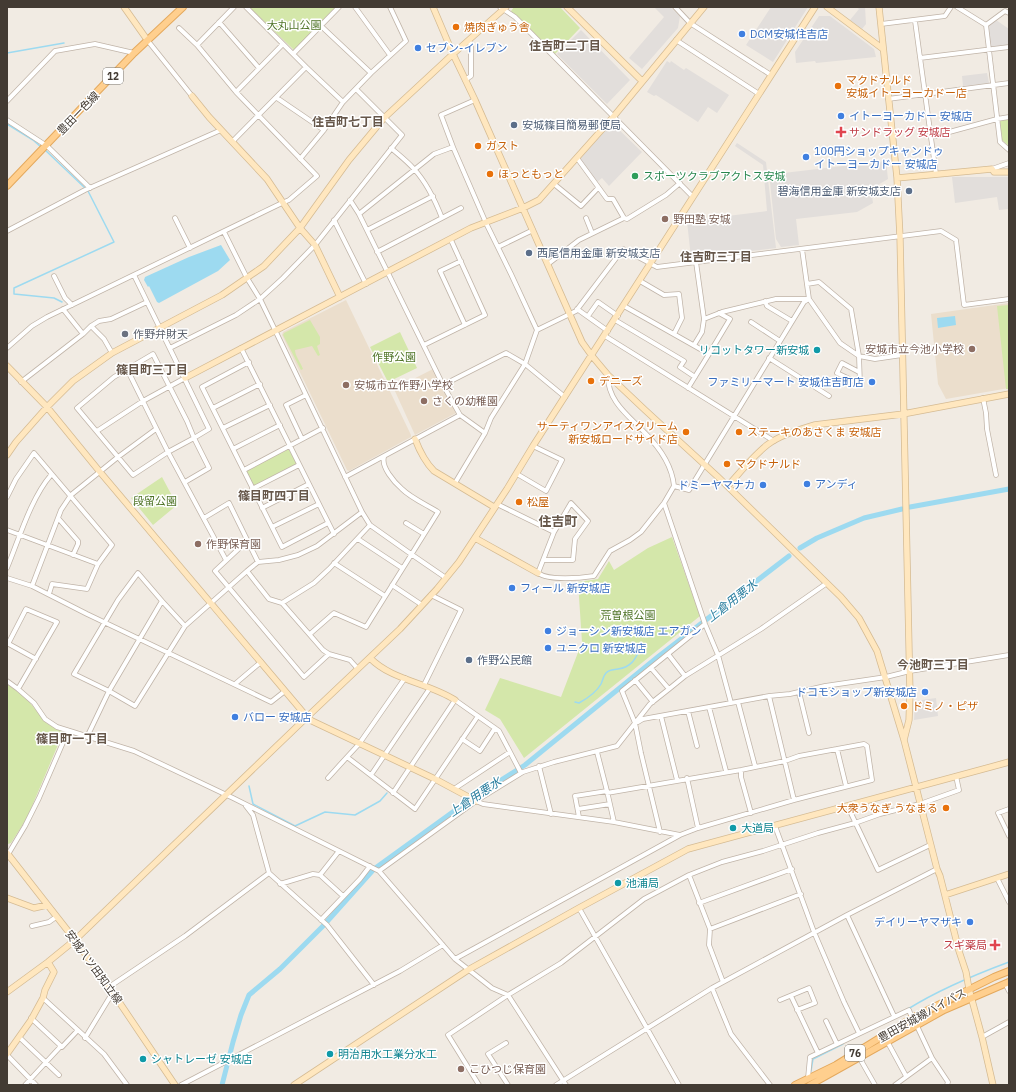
<svg xmlns="http://www.w3.org/2000/svg" width="1016" height="1092" viewBox="0 0 1016 1092" font-family="'IBM Plex Sans','Noto Sans JP',sans-serif">
  <style>
    .education { fill: #ebdecc }
    .green { fill: #d4e7aa }
    .parking { fill: #e2dedb }
    .water { fill: #9ddaf0 }
    .lines { fill: none; stroke-linecap: round; stroke-linejoin: round }
    .stream { stroke: #9ddaf0; stroke-width: 1.5 }
    .canal { stroke: #9ddaf0; stroke-width: 5 }
    .street-casing { stroke: #c0b4a8; stroke-width: 5.5 }
    .secondary-casing { stroke: #d5bb93; stroke-width: 7 }
    .primary-casing { stroke: #e4a95e; stroke-width: 8 }
    .street { stroke: #fff; stroke-width: 4 }
    .secondary { stroke: #ffe7bf; stroke-width: 5.5 }
    .primary { stroke: #ffcf8e; stroke-width: 6 }
    .food-dot { fill: #e8710a; stroke: #fff; stroke-width: 1.5 }
    .shop-dot { fill: #3f7fe0; stroke: #fff; stroke-width: 1.5 }
    .service-dot { fill: #5c6f8a; stroke: #fff; stroke-width: 1.5 }
    .health-dot { fill: #e0444e; stroke: #fff; stroke-width: 1.5 }
    .leisure-dot { fill: #2e9e5b; stroke: #fff; stroke-width: 1.5 }
    .education-dot { fill: #8d6e63; stroke: #fff; stroke-width: 1.5 }
    .worship-dot { fill: #6b7280; stroke: #fff; stroke-width: 1.5 }
    .culture-dot { fill: #0f9aa8; stroke: #fff; stroke-width: 1.5 }
    .labels { text-anchor: middle; stroke-width: 3; stroke-linejoin: round; paint-order: stroke }
    .shield { fill: #fff; stroke: #7b7670; stroke-width: 1 }
    .shield-label { font-size: 10px; font-weight: bold; fill: #433b33 }
    .park-label { font-size: 11px; fill: #4f7427; stroke: #fff }
    .food-label { font-size: 11px; fill: #c56008; stroke: #fff; text-anchor: start }
    .shop-label { font-size: 11px; fill: #366cbe; stroke: #fff; text-anchor: start }
    .street-label { font-size: 11px; fill: #433b33; stroke: #fff }
    .service-label { font-size: 11px; fill: #4e5e75; stroke: #fff; text-anchor: start }
    .health-label { font-size: 11px; fill: #be3a42; stroke: #fff; text-anchor: start }
    .leisure-label { font-size: 11px; fill: #27864d; stroke: #fff; text-anchor: start }
    .education-label { font-size: 11px; fill: #785e54; stroke: #fff; text-anchor: start }
    .worship-label { font-size: 11px; fill: #5b616d; stroke: #fff; text-anchor: start }
    .culture-label { font-size: 11px; fill: #0d838f; stroke: #fff; text-anchor: start }
    .neighbourhood-label { font-size: 12px; font-weight: bold; fill: #66574a; stroke: #fff }
    .water-label { font-size: 12px; font-style: italic; fill: #297e9f; stroke: #fff }
    .quarter-label { font-size: 13px; font-weight: bold; fill: #66574a; stroke: #fff }
  </style>
  <rect width="100%" height="100%" fill="#f1ebe3"/>
  <path class="education" d="M346,300L411,435V437L349,471L347,470L282,335L283,332Z
    M1009,303V388L946,399L938,384L931,314Z
    M433,369L456,413L415,435L394,389Z"/>
  <path class="green" d="M249,7H337L294,50Z
    M514,7H560L580,28L555,54L513,14L511,11Z
    M1009,118V146L1002,140L1000,121L1002,119Z
    M1009,305V389H1006L997,306Z
    M310,320L320,337V344L317,346L320,355L318,356L312,346L295,350C295,356 301,363 303,369L301,370L283,335L284,333Z
    M400,332L417,368L388,382L370,347Z
    M288,449L289,450L296,462V464L255,486L253,485L247,472V470Z
    M162,477L177,505L153,525L131,498Z
    M672,537L700,616L524,758L500,719L485,710L500,678L561,697L582,642L578,582L598,579L609,561L614,570L648,548Z
    M7,684L25,697L47,723L62,731L63,733L27,818L11,843L8,844Z"/>
  <path class="parking" d="M654,7H670L680,16L678,28L642,69L629,58L664,17Z
    M771,7H808L773,62L746,45Z
    M856,7H865L866,24L862,29L850,20L859,9Z
    M819,16H830L874,49L876,57L816,63L815,61L796,63L795,52Z
    M996,20L1009,29V45L992,47L990,45L987,27Z
    M581,30L630,80L607,104L557,54Z
    M667,61L670,63L671,61L684,70L686,68L729,95L717,113L708,107L698,122L656,95L654,96L647,92Z
    M987,73L989,83L963,86L962,76Z
    M612,123L642,152L609,186L602,178L597,182L580,159Z
    M737,143L766,162L776,248L691,258L687,221L767,211L763,165L735,146Z
    M886,161L888,179L871,189L873,203L857,212L796,219L799,245L781,247L776,239L770,182L776,181L775,174Z
    M952,177H1009V209L999,210L997,197L955,203Z
    M936,698L938,716L914,720L915,701Z"/>
  <path class="water" d="M221,245L230,260L218,271L159,303L157,302L149,286L148,287L144,280L145,277L189,257Z
    M955,316L956,325L938,328L937,318Z"/>
  <g class="lines">
    <path class="stream" d="M7,53L64,43
      M7,124L33,140L41,147
      M44,149L85,188
      M62,302L54,298L14,294V288L114,242L88,191
      M575,702L579,703C588,698 596,693 601,684C603,680 603,676 606,673C610,669 614,670 618,669C631,667 635,660 640,649
      M249,786L253,804L295,826L325,812L355,815L380,801L387,793
      M908,1009C940,989 974,975 1009,962
      M811,1071L813,1059L843,1044"/>
    <path class="canal" d="M910,507L1009,489
      M800,548L817,538L864,518L902,509
      M222,1085L233,1042L241,1015L249,995L280,969L324,925L374,869L468,801L525,765L659,656L789,556"/>
    <defs>
      <path id="street" d="M246,7L306,67L343,102
        M355,7L390,55
        M500,7L515,17L693,197
        M675,7L690,23L771,75
        M957,7L986,25
        M915,21L936,174
        M219,22L259,68
        M881,24L945,16L951,7
        M986,25L1000,142L1009,150
        M986,25L1005,11L1009,13
        M321,26L371,73
        M676,40L759,94
        M148,41L192,96
        M197,45L234,7
        M293,54L339,7
        M920,58L1009,47
        M465,80L471,76V46L469,40
        M236,92L283,44
        M277,98L324,130
        M888,99L1009,83
        M475,100L441,115L453,147L486,223L511,274L537,330
        M7,101L55,51L95,44L134,53
        M7,120L47,146L90,188
        M931,137L997,119L1009,117
        M232,142L306,67
        M391,148C399,155 407,161 414,169C427,183 435,200 442,218
        M300,159L324,130L343,102L371,73L406,41L390,7
        M992,169L1009,163
        M554,184L581,206L598,188
        M350,200L359,214L443,385L460,415L485,433
        M359,214L434,154L453,147
        M175,218L190,248
        M586,218L592,233
        M624,218L627,219L666,195L680,183
        M334,220L366,284
        M367,230L433,196
        M7,231L85,190L221,130
        M224,232L247,278L260,299L275,330L362,512L370,525L411,554L446,578
        M498,247L533,230
        M802,249L809,299L840,343L859,356L875,359L902,355
        M377,252L461,208
        M461,261L440,271L465,325
        M548,264L579,240L624,218L613,199H607L577,158
        M134,275L209,429L194,438L187,421L153,354L114,377L77,408L133,475L168,452L194,438L209,468L185,482
        M54,276L65,298L72,305
        M640,281L664,295L679,294L682,318L674,334
        M807,284L819,282L851,309L859,356L860,384L837,373L842,363L859,372
        M765,301L767,306L792,321
        M624,306L709,354L688,388
        M63,309L83,334
        M577,309L608,331
        M588,316L598,302L618,316
        M704,319L722,312L776,299H808
        M615,320L684,361L680,367L695,377
        M751,322L780,341
        M91,326L99,321L111,319L147,302
        M605,336L774,441
        M424,345L485,315L451,240
        M694,345L702,332L704,319L696,262
        M7,348L32,326L47,317L282,203L289,200L317,176L236,92L197,45L179,28
        M170,348L236,315L260,299L283,278L315,245L402,135L356,89
        M241,348L334,534
        M709,354L730,319L719,313
        M769,358L829,396
        M249,362L202,387L282,547L328,523
        M127,369L168,452L226,560
        M21,382L83,334L91,326L104,339L112,353
        M443,385L506,353L525,364L565,397
        M983,398L986,413L987,429L996,475
        M213,408L260,384
        M223,428L270,405
        M97,431L143,401L185,378
        M302,439L286,405L306,395
        M233,449L280,425
        M244,470L323,428
        M517,474L546,491L562,460L533,446
        M345,477L460,415
        M455,483L485,433L491,418L525,364L537,330L576,311L623,249L657,267L941,231L956,240L964,305L1009,299
        M674,486L689,490L804,302L809,299
        M252,489L299,465
        M7,497L16,479L34,453L112,545L98,564L87,589L52,584L49,594
        M664,503L705,624L718,655L731,703
        M497,504L554,532
        M262,508L309,484
        M58,518L78,541V544L73,555
        M204,518L229,503L258,562
        M406,523L424,534
        M272,527L319,504
        M7,530L98,564
        M358,539L402,568
        M247,541L215,571L304,677L329,654
        M544,560H573L575,539L588,521L571,503L554,532L538,573C549,581 581,578 594,576L610,551L630,540L641,532L664,503L674,486C672,465 660,448 645,433C629,416 607,401 608,375
        M334,563L385,596
        M7,568C19,539 31,498 51,475
        M247,571L269,599L282,603L323,650L329,654L350,660L358,669
        M7,578L32,586L87,614L271,702L285,691
        M392,585L422,605
        M32,586L61,510L71,495L118,457L156,429
        M162,601L109,691L74,674L118,600L138,573L162,601L185,626
        M282,603L314,583L329,569L370,525
        M310,634L334,613L366,627L438,512C427,505 411,498 402,489C394,482 381,467 384,457
        M7,643L36,659
        M8,644L26,609L57,622L18,689
        M668,654L685,676
        M651,668L669,689
        M405,678L359,744L347,757L415,809L478,716
        M635,680L653,702
        M7,681L18,689L34,703L45,719L57,727L134,751L233,798L379,871L455,959L492,988L508,995L566,1085
        M235,684L261,662
        M424,685L461,610L431,595
        M799,692L809,733
        M769,696L794,800
        M738,702L755,766
        M709,707L726,771
        M688,711L697,746
        M661,716L677,780
        M638,722L643,719L769,696L790,694L825,686L886,677L910,671L1009,655
        M87,737L109,691L135,706L185,626L247,571L258,562L279,560L298,555L317,546L362,512
        M462,739L480,751L495,728
        M837,749L846,786
        M597,752L607,791
        M539,766L551,814
        M741,770V777L751,813
        M371,775L430,688
        M328,778L347,757
        M687,778L698,828
        M454,789L510,752
        M393,793L455,700L499,731L521,773
        M476,801L483,804L614,822L680,835
        M246,806L253,815L269,873L327,925L374,985
        M848,807L878,870L930,845
        M578,809L610,804
        M1009,809L998,813L1009,836
        M579,817L575,796L607,791L614,822
        M775,826L814,932L844,1002L859,1033
        M660,832L641,753L635,723L622,691L705,624
        M7,856L25,826L39,798L68,731
        M379,871L476,801L523,772L554,762L617,746L650,704L669,689L685,676L761,629L827,583
        M320,875L343,896
        M689,875L710,929L709,945L723,982
        M997,878L1009,902
        M280,884L313,874L320,875L339,851
        M699,903L792,869
        M579,908L679,1085
        M847,915L894,1016
        M321,920L360,879L370,866
        M32,926L49,922L56,917
        M710,929L801,894
        M455,959L680,835L698,828L794,800L872,780L867,746L864,744L799,756L785,761L741,770L607,793
        M1005,983L1009,991
        M109,987L185,936L269,873
        M712,988L731,1034L770,1085
        M791,996L818,1053
        M43,998L104,1054L127,1085
        M780,1000L809,988L815,1003L797,1010
        M31,1018L62,1047L78,1030
        M826,1021L837,1044
        M19,1037L59,1075
        M982,1037L1009,1022
        M85,1038L113,992
        M887,1041L906,1076
        M506,1043L488,1054L508,1085
        M7,1055L36,1085
        M859,1057L875,1085
        M932,1058L948,1082L947,1085
        M808,1078L810,1057L909,1010L912,1018
        M25,1085L61,1046
        M181,1085L400,971L443,945
        M479,1085L448,1035L508,995L561,963L644,899L689,875L722,862L763,851L818,833L855,823L880,814L920,804L959,790L956,776
        M556,1085L712,988L847,915L937,869
        M895,1085L932,1058L917,1026"/>
      <path id="secondary" d="M124,7L148,41
        M433,7L453,54L475,100L582,342L592,356L608,375L645,410L717,476L841,597L859,618L877,651L904,740L937,869L940,876L959,951L966,972L969,989L982,1037L993,1085
        M567,7L642,81
        M827,7L883,49
        M879,7L897,178L900,237L910,693L909,720L904,740
        M192,96L209,117L267,179L300,228L315,245L340,297
        M897,178L992,169L994,172H1009
        M7,366L47,407L100,472L307,717L312,721L435,779L476,801
        M185,378L471,228L523,208L539,200L614,116L704,7
        M415,439C420,452 425,462 434,471L494,507
        M7,455L16,442L47,407L73,381L112,353L222,295L264,266L300,228L349,160L384,118L453,54L506,7
        M728,486C740,472 752,457 767,445C780,435 798,430 814,425L903,414L1009,394
        M475,538L538,573
        M370,658C391,680 429,683 455,700
        M7,853L75,940L109,987L175,1085
        M945,895L1009,874
        M7,898L34,908L47,905
        M7,992L48,962L75,940L307,717L400,629L437,589L459,562L507,489L533,446L815,7
        M7,1054L31,1020L43,998L45,990L54,972L48,962
        M294,1085L468,970L579,908L688,849L1009,762"/>
      <path id="primary" d="M7,186L134,53L183,7
        M795,1085L836,1065L912,1018L994,977L1009,971
        M810,1085L944,1010L1009,982"/>
    </defs>
    <use href="#street" class="street-casing"/>
    <use href="#secondary" class="secondary-casing"/>
    <use href="#primary" class="primary-casing"/>
    <use href="#street" class="street"/>
    <use href="#secondary" class="secondary"/>
    <use href="#primary" class="primary"/>
  </g>
  <g class="food-dot">
    <circle cx="456" cy="27" r="4"/>
    <circle cx="838" cy="86" r="4"/>
    <circle cx="478" cy="146" r="4"/>
    <circle cx="490" cy="174" r="4"/>
    <circle cx="591" cy="381" r="4"/>
    <circle cx="686" cy="432" r="4"/>
    <circle cx="739" cy="432" r="4"/>
    <circle cx="727" cy="464" r="4"/>
    <circle cx="519" cy="502" r="4"/>
    <circle cx="904" cy="706" r="4"/>
    <circle cx="946" cy="808" r="4"/>
  </g>
  <g class="shop-dot">
    <circle cx="742" cy="34" r="4"/>
    <circle cx="418" cy="48" r="4"/>
    <circle cx="841" cy="116" r="4"/>
    <circle cx="806" cy="157" r="4"/>
    <circle cx="872" cy="382" r="4"/>
    <circle cx="807" cy="484" r="4"/>
    <circle cx="763" cy="485" r="4"/>
    <circle cx="512" cy="588" r="4"/>
    <circle cx="548" cy="631" r="4"/>
    <circle cx="548" cy="648" r="4"/>
    <circle cx="925" cy="692" r="4"/>
    <circle cx="235" cy="717" r="4"/>
    <circle cx="970" cy="922" r="4"/>
  </g>
  <g class="service-dot">
    <circle cx="514" cy="125" r="4"/>
    <circle cx="909" cy="191" r="4"/>
    <circle cx="529" cy="253" r="4"/>
    <circle cx="469" cy="660" r="4"/>
  </g>
  <g class="health-dot">
    <path d="M839 126h4v4h4v4h-4v4h-4v-4h-4v-4h4z"/>
    <path d="M993 939h4v4h4v4h-4v4h-4v-4h-4v-4h4z"/>
  </g>
  <circle class="leisure-dot" cx="635" cy="176" r="4"/>
  <g class="education-dot">
    <circle cx="665" cy="219" r="4"/>
    <circle cx="972" cy="349" r="4"/>
    <circle cx="346" cy="385" r="4"/>
    <circle cx="424" cy="401" r="4"/>
    <circle cx="198" cy="544" r="4"/>
    <circle cx="461" cy="1069" r="4"/>
  </g>
  <circle class="worship-dot" cx="125" cy="334" r="4"/>
  <g class="culture-dot">
    <circle cx="817" cy="350" r="4"/>
    <circle cx="733" cy="828" r="4"/>
    <circle cx="618" cy="883" r="4"/>
    <circle cx="330" cy="1054" r="4"/>
    <circle cx="143" cy="1059" r="4"/>
  </g>
  <g class="labels">
    <g class="shield">
      <rect x="103" y="68" width="20" height="16" rx="3"/>
      <rect x="845" y="1045" width="20" height="16" rx="3"/>
    </g>
    <g class="shield-label">
      <text x="113" y="80">12</text>
      <text x="855" y="1057">76</text>
    </g>
    <g class="park-label">
      <text x="294" y="29">大丸山公園</text>
      <text x="394" y="361">作野公園</text>
      <text x="155" y="505">段留公園</text>
      <text x="628" y="619">荒曽根公園</text>
    </g>
    <g class="food-label">
      <text x="464" y="31">焼肉ぎゅう舎</text>
      <text x="846" y="84">マクドナルド<tspan x="846" dy="13">安城イトーヨーカドー店</tspan></text>
      <text x="486" y="150">ガスト</text>
      <text x="498" y="178">ほっともっと</text>
      <text x="599" y="385">デニーズ</text>
      <text x="678" y="430" text-anchor="end">サーティワンアイスクリーム<tspan x="678" dy="13">新安城ロードサイド店</tspan></text>
      <text x="747" y="436">ステーキのあさくま 安城店</text>
      <text x="735" y="468">マクドナルド</text>
      <text x="527" y="506">松屋</text>
      <text x="912" y="710">ドミノ・ピザ</text>
      <text x="938" y="812" text-anchor="end">大衆うなぎ うなまる</text>
    </g>
    <g class="shop-label">
      <text x="750" y="38">DCM安城住吉店</text>
      <text x="426" y="52">セブン-イレブン</text>
      <text x="849" y="120">イトーヨーカドー 安城店</text>
      <text x="814" y="155">100円ショップキャンドゥ<tspan x="814" dy="13">イトーヨーカドー 安城店</tspan></text>
      <text x="864" y="386" text-anchor="end">ファミリーマート 安城住吉町店</text>
      <text x="815" y="488">アンディ</text>
      <text x="755" y="489" text-anchor="end">ドミーヤマナカ</text>
      <text x="520" y="592">フィール 新安城店</text>
      <text x="556" y="635">ジョーシン新安城店 エアガン</text>
      <text x="556" y="652">ユニクロ 新安城店</text>
      <text x="917" y="696" text-anchor="end">ドコモショップ新安城店</text>
      <text x="243" y="721">バロー 安城店</text>
      <text x="962" y="926" text-anchor="end">デイリーヤマザキ</text>
    </g>
    <g class="street-label">
      <text transform="translate(78 113) rotate(-46)" y="4">豊田一色線</text>
      <text transform="translate(94 967) rotate(54)" y="4">安城八ツ田知立線</text>
      <text transform="translate(922 1015) rotate(-29)" y="4">豊田安城線バイパス</text>
    </g>
    <g class="service-label">
      <text x="522" y="129">安城篠目簡易郵便局</text>
      <text x="901" y="195" text-anchor="end">碧海信用金庫 新安城支店</text>
      <text x="537" y="257">西尾信用金庫 新安城支店</text>
      <text x="477" y="664">作野公民館</text>
    </g>
    <g class="health-label">
      <text x="849" y="136">サンドラッグ 安城店</text>
      <text x="987" y="949" text-anchor="end">スギ薬局</text>
    </g>
    <g class="leisure-label">
      <text x="643" y="180">スポーツクラブアクトス安城</text>
    </g>
    <g class="education-label">
      <text x="673" y="223">野田塾 安城</text>
      <text x="964" y="353" text-anchor="end">安城市立今池小学校</text>
      <text x="354" y="389">安城市立作野小学校</text>
      <text x="432" y="405">さくの幼稚園</text>
      <text x="206" y="548">作野保育園</text>
      <text x="469" y="1073">こひつじ保育園</text>
    </g>
    <g class="worship-label">
      <text x="133" y="338">作野弁財天</text>
    </g>
    <g class="culture-label">
      <text x="809" y="354" text-anchor="end">リコットタワー新安城</text>
      <text x="741" y="832">大道局</text>
      <text x="626" y="887">池浦局</text>
      <text x="338" y="1058">明治用水工業分水工</text>
      <text x="151" y="1063">シャトレーゼ 安城店</text>
    </g>
    <g class="neighbourhood-label">
      <text x="565" y="50">住吉町二丁目</text>
      <text x="348" y="126">住吉町七丁目</text>
      <text x="716" y="261">住吉町三丁目</text>
      <text x="152" y="374">篠目町三丁目</text>
      <text x="274" y="500">篠目町四丁目</text>
      <text x="933" y="669">今池町三丁目</text>
      <text x="72" y="743">篠目町一丁目</text>
    </g>
    <g class="water-label">
      <text transform="translate(732 601) rotate(-38)" y="4">上倉用悪水</text>
      <text transform="translate(475 797) rotate(-34)" y="4">上倉用悪水</text>
    </g>
    <g class="quarter-label">
      <text x="558" y="526">住吉町</text>
    </g>
  </g>
  <rect width="1016" height="1092" fill="none" stroke="#433b33" stroke-width="16"/>
</svg>
